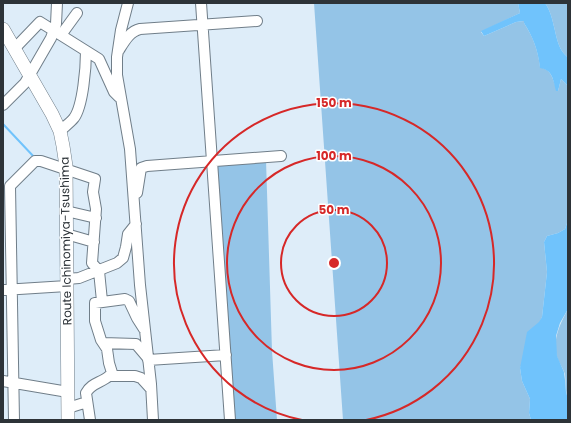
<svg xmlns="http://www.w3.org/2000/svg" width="571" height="423" viewBox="0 0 571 423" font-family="Poppins,sans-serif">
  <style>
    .green { fill: #94c4e7 }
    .water { fill: #70c3fc }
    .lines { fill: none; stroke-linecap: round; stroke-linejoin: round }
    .stream { stroke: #70c3fc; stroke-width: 2 }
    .minor-casing { stroke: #707e89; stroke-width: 12 }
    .major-casing { stroke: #707e89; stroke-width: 14 }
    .minor { stroke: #fff; stroke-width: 10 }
    .major { stroke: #fff; stroke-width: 13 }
    .ring { fill: none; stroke: #d62828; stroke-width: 2 }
    .labels { text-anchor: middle; stroke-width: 3; stroke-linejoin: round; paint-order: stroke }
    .street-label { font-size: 12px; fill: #2d3338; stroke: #fff }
    .centre { fill: #d62828; stroke: #fff; stroke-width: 2 }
    .ring-label { font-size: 12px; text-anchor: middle; font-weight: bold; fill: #d62828; stroke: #fff; stroke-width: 3; stroke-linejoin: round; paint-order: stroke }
  </style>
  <rect width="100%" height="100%" fill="#deedf9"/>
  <path class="green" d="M314,3H518L520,13L481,32L484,36L516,22L524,21V23C533,37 538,50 540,67C554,71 552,81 558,91L561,79L568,86V220L565,229L558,233L547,236L544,242L547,272L542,317L520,368L522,381L530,399L529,413L531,420H343Z
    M545,3H568V58C566,55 563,53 562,51C554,38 555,17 545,3Z
    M266,160L272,351L277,420H232L214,163Z
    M568,309V399C565,391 566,383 565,374C563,368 559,363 557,357C552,340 560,324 568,309Z"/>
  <path class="water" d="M518,3H545C555,17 554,38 562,51C563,53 566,55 568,58V86L561,79L558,91H556C553,80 553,70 540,68C538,50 533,37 524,23V21L516,22L484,36L481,31L520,13Z
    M568,220V309L560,323L556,336L557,356L564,372L565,380L566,392L568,399V420H531L529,413L530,399L522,381L520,368L527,332L539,322L542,317L547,272L544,242L547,236L558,233L565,229Z"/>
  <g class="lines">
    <path class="stream" d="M3,124L35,158"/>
    <defs>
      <path id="minor" d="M128,3L121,30L117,57V75L130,149L140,285L151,384L153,420
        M201,3L230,420
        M61,35L77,13
        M15,48L40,22L99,59L114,92L119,97
        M119,50C124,42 130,31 140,29L257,21
        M3,105L25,83L51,38L56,24L57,3
        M60,131C64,127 70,123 74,118C83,106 86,67 86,51
        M137,193L141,168L147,166L281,156
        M66,211L96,218
        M66,234L94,242
        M67,279L79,278L117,263L123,258L126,247L128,234L136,224
        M3,290L67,286
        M103,343L136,344L147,357
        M148,360L226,355
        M113,376L109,363L107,349L101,340L95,321V303L125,299L129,301L137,318L144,329
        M3,381L68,392
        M68,408L87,402
        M14,420L10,186L35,161H41L95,179L93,192L96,209L92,263L99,271L102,301
        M90,420L86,393C91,383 101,383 109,376H135L141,378L151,389"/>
      <path id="major" d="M3,29L52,114L60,131L63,146L66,166L68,420"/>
    </defs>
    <use href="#minor" class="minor-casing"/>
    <use href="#major" class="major-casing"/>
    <use href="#minor" class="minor"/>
    <use href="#major" class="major"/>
  </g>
  <g class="ring">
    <circle cx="334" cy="263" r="53"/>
    <circle cx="334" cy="263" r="107"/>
    <path d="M302 420A160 160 0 1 1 366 420"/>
  </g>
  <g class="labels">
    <g class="street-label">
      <text transform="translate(66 241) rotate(-91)" y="4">Route Ichinomiya-Tsushima</text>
    </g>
  </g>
  <circle cx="334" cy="263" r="6" class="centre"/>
  <g class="ring-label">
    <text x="334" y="107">150 m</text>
    <text x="334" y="160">100 m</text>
    <text x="334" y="214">50 m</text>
  </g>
  <rect width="571" height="423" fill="none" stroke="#2d3338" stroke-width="8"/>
</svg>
